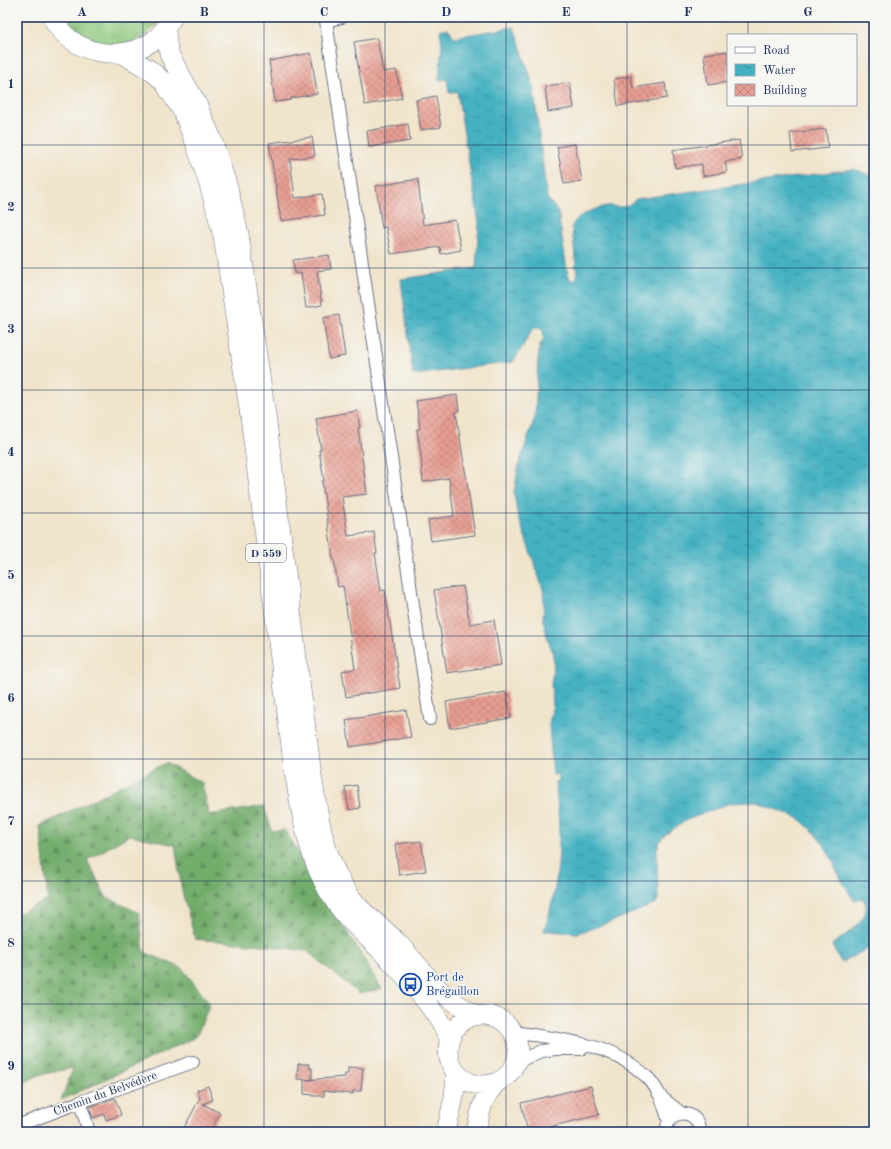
<svg xmlns="http://www.w3.org/2000/svg" width="891" height="1149" viewBox="0 0 891 1149" font-family="'Old Standard TT',serif">
  <style>
    .grass { fill: url(#grass-tufts); stroke: #557c6e }
    .forest { fill: url(#forest-firs); stroke: #476e65 }
    .water { fill: url(#water-ripples); stroke: #307090 }
    .building { fill: url(#building-cross-hatch) }
    .lines { fill: none; stroke-linecap: round; stroke-linejoin: round }
    .street-casing { stroke: #666e84; stroke-width: 14 }
    .primary-casing { stroke: #666e84; stroke-width: 20 }
    .street { stroke: #fff; stroke-width: 12 }
    .primary { stroke: #fff; stroke-width: 19 }
    .grid { fill: none; stroke: #1b2f5e; stroke-width: 1; stroke-opacity: 0.55 }
    .labels { text-anchor: middle; stroke-width: 3; stroke-linejoin: round; paint-order: stroke }
    .shield { fill: #f6f6f2; stroke: #5d6b8a; stroke-width: 1 }
    .shield-label { font-size: 11px; font-weight: bold; fill: #1b2f5e }
    .transit-label { font-size: 12px; fill: #164399; stroke: #f6f6f2; text-anchor: start }
    .street-label { font-size: 12px; fill: #1b2f5e; stroke: #f6f6f2 }
    .neatline { fill: none; stroke: #1b2f5e; stroke-width: 1.5 }
    .grid-label { font-size: 13px; text-anchor: middle; font-weight: bold; fill: #1b2f5e }
  </style>
  <defs>
    <pattern id="grass-tufts" width="24" height="20" patternUnits="userSpaceOnUse"><rect width="24" height="20" fill="#8fc97d"/><path d="M3 7l-1-3M5 7V3M7 7l1-3M15 17l-1-3M17 17v-4M19 17l1-3" fill="none" stroke="#74a46a"/></pattern>
    <pattern id="forest-firs" width="22" height="20" patternUnits="userSpaceOnUse"><rect width="22" height="20" fill="#73ad6c"/><path d="M5 1l3.5 6h-7zM16 11l3.5 6h-7z" fill="#5e8d5c"/></pattern>
    <pattern id="water-ripples" width="26" height="14" patternUnits="userSpaceOnUse"><rect width="26" height="14" fill="#44b1c1"/><path d="M2 4q2-2 4 0t4 0M15 11q2-2 4 0t4 0" fill="none" stroke="#3890a0"/></pattern>
    <pattern id="building-cross-hatch" width="8" height="8" patternUnits="userSpaceOnUse"><rect width="8" height="8" fill="#e89e92"/><path d="M0 0l8 8M0 8l8-8" fill="none" stroke="#bb817a"/></pattern>
  </defs>
  <rect width="100%" height="100%" fill="#f6f6f2"/>
  <filter id="ink" filterUnits="userSpaceOnUse"><feTurbulence type="fractalNoise" baseFrequency=".025" numOctaves="2"/><feDisplacementMap in="SourceGraphic" scale="8" xChannelSelector="R" yChannelSelector="G"/><feConvolveMatrix kernelMatrix="1 2 1 2 8 2 1 2 1" color-interpolation-filters="sRGB"/></filter>
  <filter id="wash" filterUnits="userSpaceOnUse"><feTurbulence type="fractalNoise" baseFrequency=".012" numOctaves="4" result="noise"/><feDisplacementMap in="SourceGraphic" scale="16" xChannelSelector="R" yChannelSelector="G"/><feGaussianBlur stdDeviation="0.9" result="paint"/><feColorMatrix in="noise" values="0 0 0 0 0 0 0 0 0 0 0 0 0 0 0 0 0 1.4 0 .05"/><feComposite in="paint" operator="in"/></filter>
  <g filter="url(#wash)">
    <rect width="100%" height="100%" fill="#f0e4cb"/>
    <path class="grass" d="M63,17H162C157,24 152,30 145,35C117,55 82,43 63,17Z"/>
    <path class="forest" d="M166,763L202,783L209,815L264,806L272,831L285,830L382,989L359,994L307,951L262,945L195,939L182,891L175,845L130,835L87,860L106,897L139,913L144,952L182,968L210,1004L196,1037L61,1100L73,1068L39,1075L17,1086V914L48,900L40,826Z"/>
    <path class="water" d="M514,27L533,84L547,198L558,212L567,270L570,279L573,281L577,277L572,227C574,216 598,207 608,206C611,205 614,207 617,207C624,208 632,204 636,199L854,169L874,177V945L841,963L832,945C844,935 878,916 862,898L854,901L834,867L835,865L824,845L811,829L798,818L757,802L730,803L687,820L666,834L660,841L657,849L658,899L655,904L611,922L578,933L544,931C561,882 562,832 555,782L559,780V774L553,775L549,725L553,703L551,685L554,662L552,650L548,640L543,620L544,603L543,589L517,513L514,493L519,464L535,417L538,358L540,345L544,339C543,336 544,333 542,329L539,327L533,329L513,362L413,375L401,279L476,268L479,223L457,91L449,93L447,79L439,80L442,44L440,30L448,28L454,37Z"/>
    <g id="blocks">
      <path class="building" d="M377,38L383,72L396,70L402,98L365,105L354,42Z
        M728,51V82L708,85L704,54Z
        M311,53L317,94L291,98V100L275,102L269,61Z
        M631,76L633,88L665,83L667,98L618,106L614,79Z
        M570,83L574,108L548,112L545,86Z
        M436,96L441,127L421,130L416,100Z
        M408,124L410,141L369,147L367,131Z
        M826,129L828,148L792,152L790,133Z
        M312,137L315,156L290,159L295,198L322,194L325,215L281,221L269,143Z
        M739,140L742,159L725,162L727,172L703,176L702,164L675,168L673,150Z
        M575,144L582,181L564,184L557,147Z
        M418,179L423,225L455,220L461,250L441,254L440,247L391,254L386,227L382,228L376,186Z
        M329,255L331,269L317,271L322,305L306,308L301,273L295,274L293,260Z
        M339,315L345,356L329,359L323,318Z
        M457,395L459,411L456,412L475,535L431,541L428,520L454,516L449,478L423,482L421,463H422L417,429H420L416,401Z
        M357,411L360,428H358L367,494L342,497L348,536L374,532L377,553H375L381,591L385,590L400,688L346,697L342,671L355,669L343,586L338,587L334,559H333L322,481H324L319,450H321L316,418Z
        M463,586L470,624L494,620L501,665L447,673L434,590Z
        M506,692L511,718L450,728L446,702Z
        M406,710L411,737L350,747L346,720Z
        M357,785L360,808L349,810L345,787Z
        M421,841L426,871L399,875L395,844Z
        M298,1064H309V1068H312V1080L297,1079Z
        M348,1067L363,1068L361,1091H353V1094L324,1091V1096H313V1095L304,1094V1080L345,1077V1074H348Z
        M208,1086L213,1100L203,1104L220,1113L210,1132H193L184,1128L200,1098L197,1090Z
        M591,1086L599,1115L528,1132L521,1103Z
        M115,1098L121,1115L106,1120L104,1114L93,1118L89,1107Z"/>
    </g>
  </g>
  <g filter="url(#ink)">
    <use href="#blocks" fill-opacity="0" stroke="#666e84" stroke-width="1"/>
    <g class="lines">
      <defs>
        <path id="street" d="M342,17L326,21L430,719
          M514,1032C561,1040 610,1042 647,1077C653,1082 657,1091 661,1097
          M517,1062L541,1051L555,1049H581
          M80,1102L89,1132
          M669,1121L661,1097L681,1113
          M17,1126L80,1102L193,1062
          M667,1132C665,1107 701,1108 699,1132"/>
        <path id="primary" d="M52,17C70,54 120,64 153,41C162,34 167,26 173,17
          M166,29L167,43L170,56L197,104L212,139L227,184L239,234L266,415L311,768C318,817 325,869 359,907C372,921 388,931 400,945C413,959 426,976 440,990C450,1000 463,1008 475,1015
          M122,54L150,70L163,81L183,112L196,145L210,188L223,236L250,416L294,771C302,820 310,871 342,911C353,925 367,937 380,950C405,975 434,1007 449,1038
          M448 1050a35 35 0 1 1 70 0a35 35 0 1 1-70 0Z
          M446,1132L454,1097L456,1073
          M476,1132C481,1110 481,1100 497,1082"/>
      </defs>
      <use href="#street" class="street-casing"/>
      <use href="#primary" class="primary-casing"/>
      <use href="#street" class="street"/>
      <use href="#primary" class="primary"/>
    </g>
  </g>
  <path class="grid" d="M143,17V1132M264,17V1132M385,17V1132M506,17V1132M627,17V1132M748,17V35M748,105V1132M17,145H874M17,268H874M17,390H874M17,513H874M17,636H874M17,759H874M17,881H874M17,1004H874"/>
  <defs>
    <symbol id="bus-ring" viewBox="-11 -11 22 22"><circle r="9.5" fill="#f6f6f2" stroke="#1a4fb4" stroke-width="1.5"/><path d="M-5-6H5V4H4V6H2V4H-2V6H-4V4H-5ZM-3.5-4V0h7V-4ZM-3.5 1.2v1.5H-2V1.2ZM2 1.2v1.5H3.5V1.2Z" fill="#1a4fb4"/></symbol>
  </defs>
  <g fill-rule="evenodd">
    <use href="#bus-ring" x="398" y="972" width="25" height="25"/>
  </g>
  <g class="labels">
    <rect class="shield" x="246" y="544" width="40" height="18" rx="3"/>
    <g class="shield-label">
      <text x="266" y="557">D 559</text>
    </g>
    <g class="transit-label">
      <text x="426" y="981">Port de<tspan x="426" dy="14">Brégaillon</tspan></text>
    </g>
    <g class="street-label">
      <text transform="translate(105 1093) rotate(-20)" y="4">Chemin du Belvédère</text>
    </g>
  </g>
  <rect width="891" height="1149" fill="none" stroke="#f6f6f2" stroke-width="44"/>
  <rect x="727" y="34" width="130" height="72" fill="#f6f6f2" stroke="#9ea6b7"/>
  <rect x="735" y="47" width="20" height="6" fill="#ffffff" stroke="#9ea6b7"/>
  <text x="763" y="54" font-size="12" fill="#1b2f5e">Road</text>
  <rect x="735" y="64" width="20" height="12" fill="url(#water-ripples)" stroke="#9ea6b7"/>
  <text x="763" y="74" font-size="12" fill="#1b2f5e">Water</text>
  <rect x="735" y="84" width="20" height="12" fill="url(#building-cross-hatch)" stroke="#9ea6b7"/>
  <text x="763" y="94" font-size="12" fill="#1b2f5e">Building</text>
  <rect x="22" y="22" width="847" height="1105" class="neatline"/>
  <g class="grid-label">
    <text x="82" y="16">A</text>
    <text x="204" y="16">B</text>
    <text x="324" y="16">C</text>
    <text x="446" y="16">D</text>
    <text x="566" y="16">E</text>
    <text x="688" y="16">F</text>
    <text x="808" y="16">G</text>
    <text x="11" y="88">1</text>
    <text x="11" y="211">2</text>
    <text x="11" y="333">3</text>
    <text x="11" y="456">4</text>
    <text x="11" y="579">5</text>
    <text x="11" y="702">6</text>
    <text x="11" y="825">7</text>
    <text x="11" y="947">8</text>
    <text x="11" y="1070">9</text>
  </g>
</svg>
